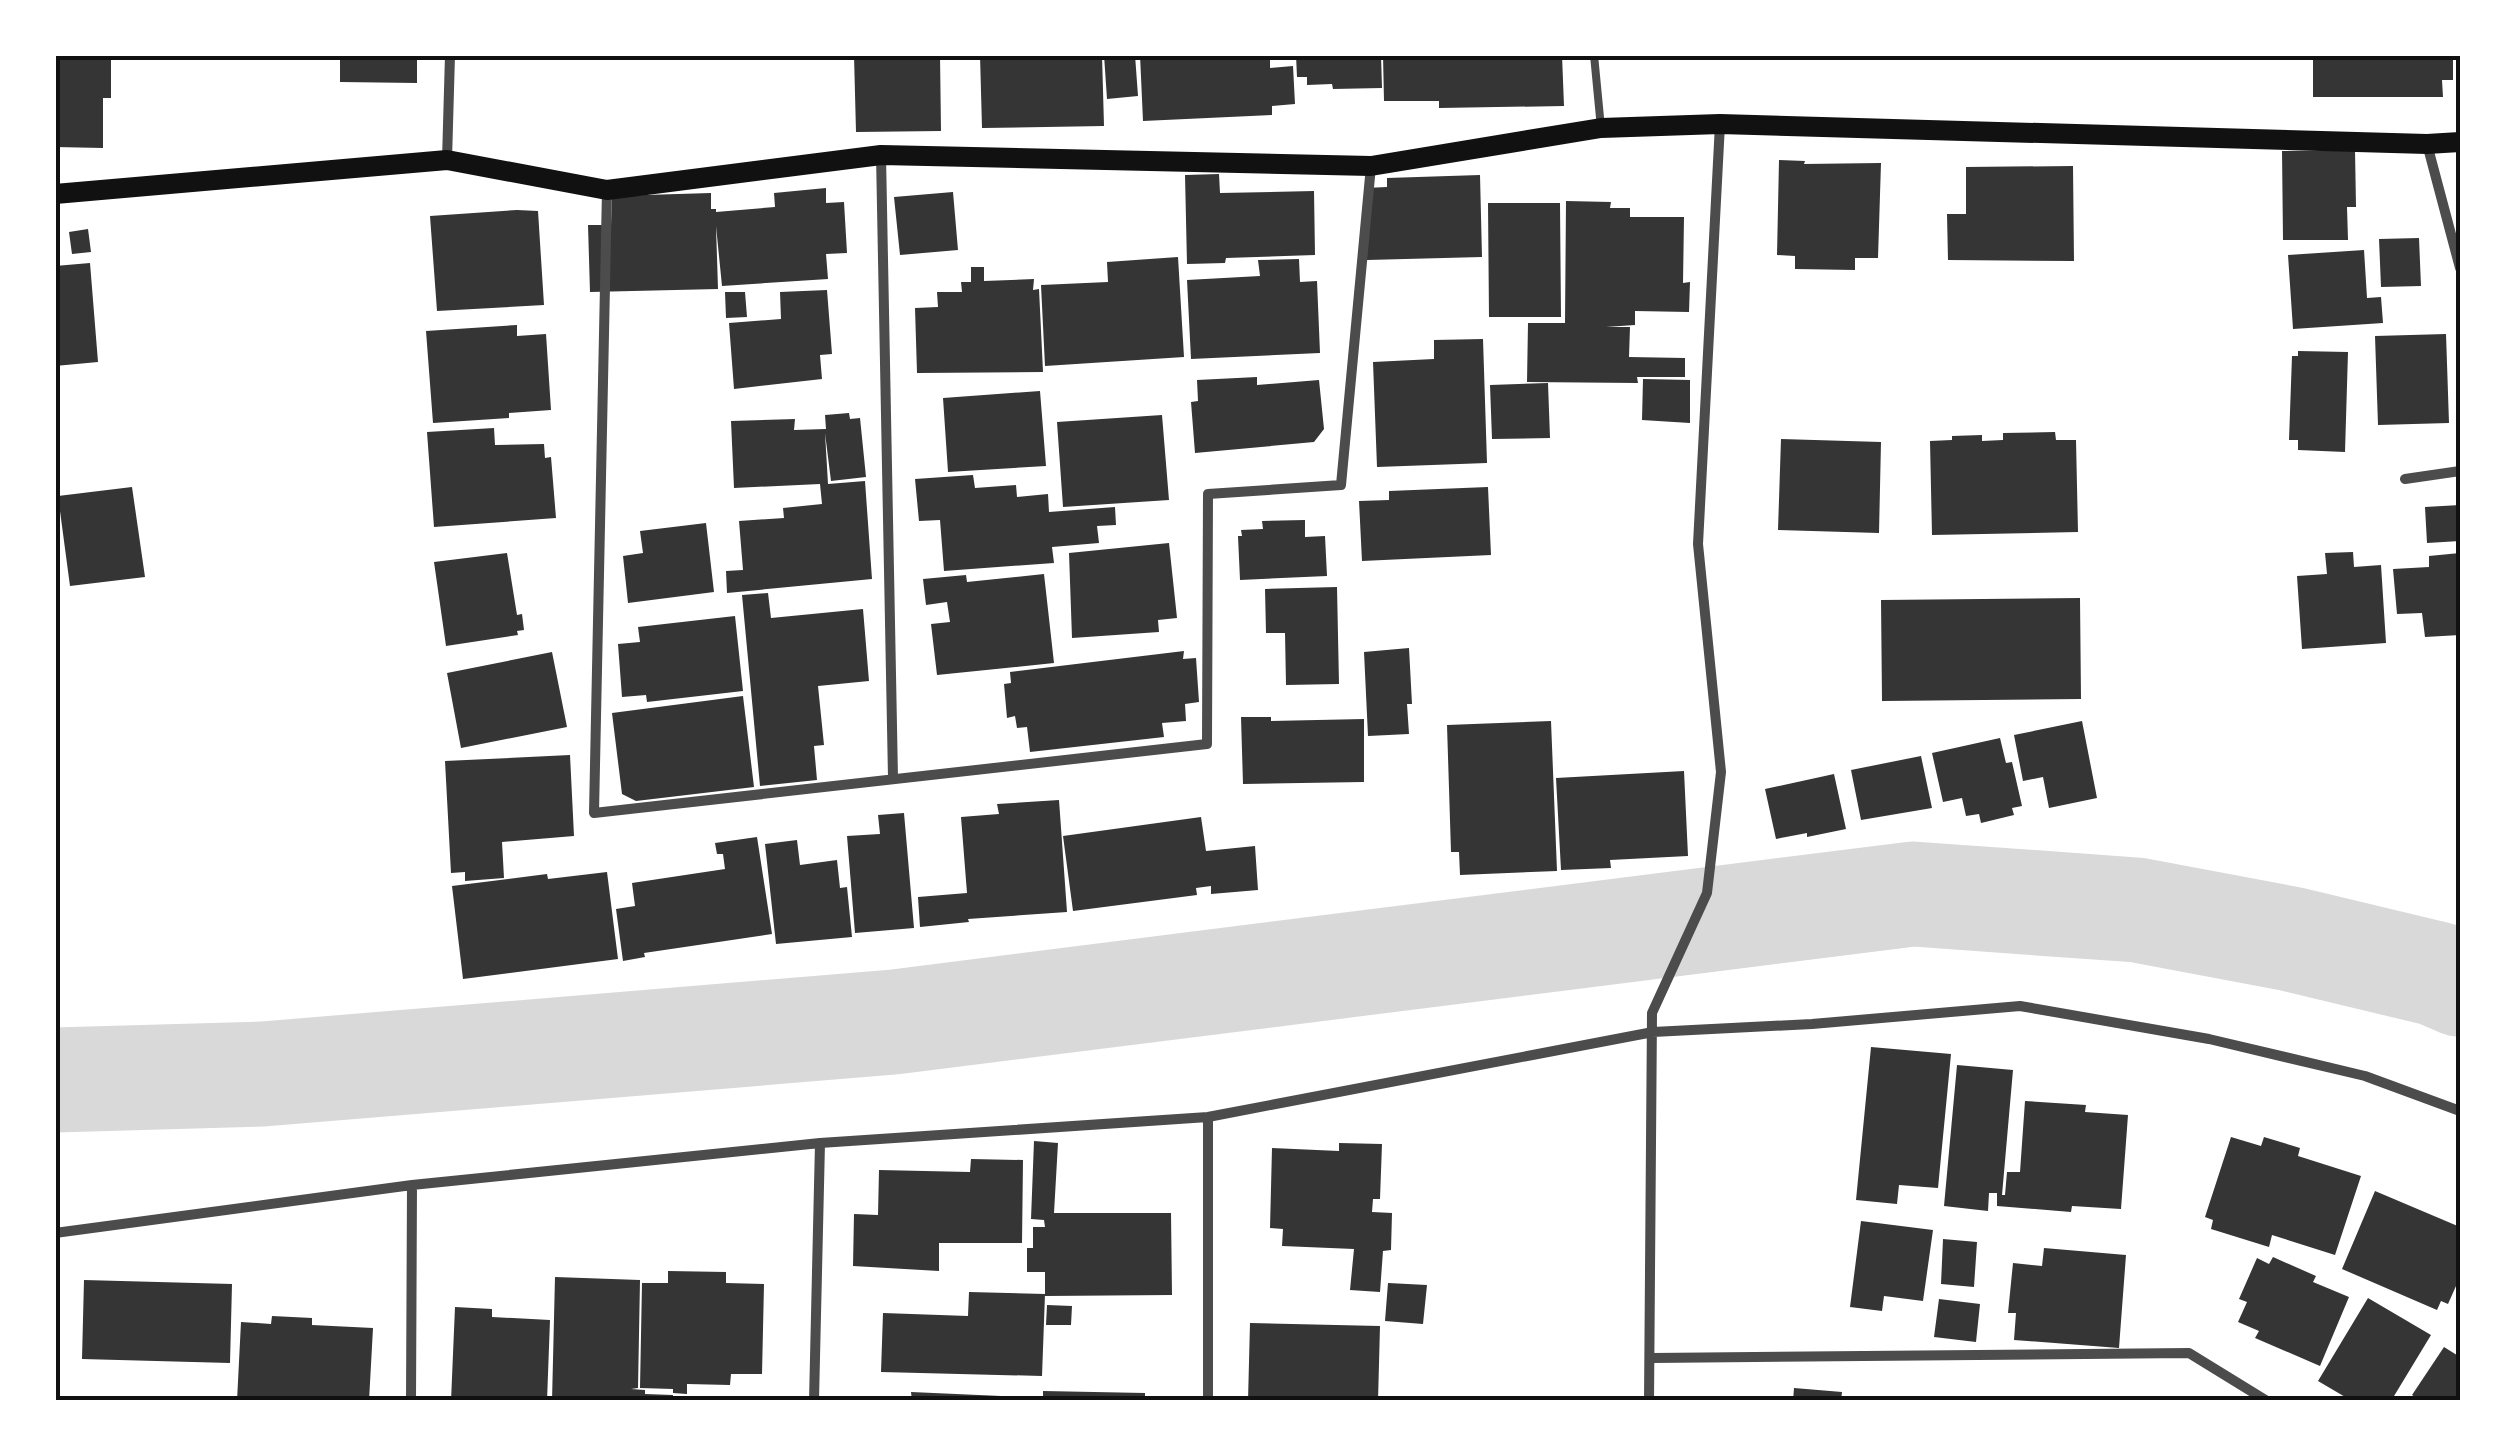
<svg xmlns="http://www.w3.org/2000/svg" width="2515" height="1456" viewBox="0 0 2515 1456" font-family="Overpass,sans-serif">
  <style>
    .lines { fill: none; stroke-linecap: round; stroke-linejoin: round }
    .river { stroke: #d9d9d9; stroke-width: 105 }
    .building { fill: #353535 }
    .service { stroke: #4c4c4c; stroke-width: 8 }
    .minor { stroke: #4c4c4c; stroke-width: 10 }
    .secondary { stroke: #111; stroke-width: 20 }
    .neatline { fill: none; stroke: #111; stroke-width: 4 }
  </style>
  <rect width="100%" height="100%" fill="#fff"/>
  <g class="lines">
    <path class="river" d="M55,1080L263,1074L894,1022L1913,894L2137,910L2291,939L2437,974L2460,984"/>
  </g>
  <path class="building" d="M55,55H111V98H103V148L55,147Z
    M340,55H409V59L417,60V83L340,82Z
    M854,55H940L941,131L856,132Z
    M980,55H1102L1104,126L982,128Z
    M1104,55H1135L1138,96L1107,99Z
    M1140,55H1210V59L1270,56V68L1293,66L1295,104L1272,106V115L1143,121Z
    M1296,55H1381L1382,88L1333,89L1332,84L1307,85V77H1297Z
    M1383,55H1562L1564,106L1439,108V101H1384Z
    M2313,55H2453V80H2442L2443,97H2313Z
    M2355,150L2356,207H2347L2348,240H2283L2282,151Z
    M1779,160L1805,161L1804,164L1881,163L1878,258H1855V270L1795,269V256L1777,255Z
    M2073,166L2074,261L1948,260L1947,214H1966V167Z
    M1219,174L1220,193L1314,191L1315,255L1226,258L1225,263L1187,264L1185,175Z
    M1480,175L1482,257L1367,260L1365,188L1387,187V178Z
    M826,188V203L844,202L847,253L826,254L828,279L722,286L716,226L718,289L590,292L588,225H611L612,196L711,193V209H716V212L775,207L774,193Z
    M953,192L958,250L900,255L894,197Z
    M1566,201L1611,202L1610,208H1630V217H1684L1683,283L1690,282L1689,312L1635,311V325L1606,327H1630L1629,357L1685,358V377H1637L1638,383L1527,382L1528,323H1565Z
    M1488,203H1560L1561,317H1489Z
    M517,210L538,211L544,305L437,311L430,216Z
    M88,229L91,252L72,254L69,232Z
    M2419,238L2421,286L2381,287L2379,239Z
    M2364,250L2367,298L2381,297L2383,323L2293,329L2288,255Z
    M1178,257L1184,357L1045,366L1041,285L1108,282L1107,262Z
    M1299,259L1300,282L1317,281L1320,353L1191,359L1187,280L1260,276L1258,260Z
    M90,263L98,362L55,366V266Z
    M971,267H984V281L1034,279L1033,290L1039,289L1043,372L917,373L915,308L938,307L937,292H962L961,282H971Z
    M827,290L832,354L820,355L822,379L734,389L729,323L781,319L780,292Z
    M725,292H745L747,317L726,318Z
    M517,325V336L546,334L551,410L509,413V418L433,423L426,331Z
    M2446,334L2449,423L2378,425L2375,336Z
    M1483,339L1487,463L1377,467L1373,362L1434,359V340Z
    M2298,351L2348,352L2345,452L2298,450V440H2289L2292,356H2298Z
    M1257,377V385L1319,380L1324,429L1314,442L1195,453L1191,402L1198,401L1197,380Z
    M1643,379L1690,380V423L1642,420Z
    M1548,383L1550,438L1492,439L1490,385Z
    M1040,391L1046,466L948,472L943,398Z
    M849,413L850,419L860,418L866,477L831,481L825,433L828,484L865,481L872,579L727,593L726,571L743,570L739,521L784,518L783,508L822,504L820,484L734,488L731,421L795,419L794,430L826,429L825,415Z
    M1162,415L1169,500L1063,507L1057,422Z
    M494,428L495,445L544,444L545,458L551,457L556,518L434,527L427,432Z
    M2055,432L2056,440H2076L2078,532L1932,535L1930,441L1952,440V436L1982,435V441L2003,440V433Z
    M1781,439L1881,442L1879,533L1778,530Z
    M973,475L975,488L1016,485L1017,497L1048,494L1049,512L1115,507L1116,525L1097,526L1099,543L1052,547L1054,563L944,571L940,520L919,521L915,479Z
    M132,487L145,577L70,586L58,496Z
    M1488,487L1491,555L1362,561L1359,501L1389,500V491Z
    M2460,505V541L2427,543L2425,507Z
    M1305,520V537L1325,536L1327,576L1240,580L1238,536H1242L1241,530L1263,529L1262,521Z
    M706,523L714,592L628,603L623,556L643,553L640,531Z
    M1169,543L1177,618L1158,620L1159,632L1072,638L1069,553Z
    M2353,552L2354,567L2381,565L2386,643L2302,649L2297,576L2327,574L2325,553Z
    M507,553L517,615L522,614L524,630L517,631L518,635L446,646L434,562Z
    M2460,553V635L2425,637L2422,613L2397,614L2393,569L2429,567V556Z
    M1044,574L1054,663L937,675L931,624L950,622L947,602L926,605L923,579L966,575L967,582Z
    M1337,587L1339,684L1286,685L1285,633H1266L1265,589Z
    M768,593L771,618L863,609L869,681L818,686L824,745L814,746L817,780L760,786L742,595Z
    M2080,598L2081,699L1882,701L1881,600Z
    M735,616L743,691L647,702L646,695L622,697L618,644L640,642L638,627Z
    M1409,648L1412,704H1407L1409,734L1368,736L1364,652Z
    M1184,651L1183,659L1196,658L1199,702L1185,704L1186,721L1162,723L1164,737L1030,752L1027,727L1017,728L1015,716L1007,718L1004,684L1011,683L1010,672Z
    M552,652L567,727L461,748L447,673Z
    M743,696L754,787L636,801L622,794L612,713Z
    M1241,717H1271V721L1364,719V782L1243,784Z
    M1551,721L1557,871L1460,875L1459,852H1451L1447,725Z
    M2082,721L2097,798L2049,808L2043,777L2023,781L2014,735Z
    M2000,738L2006,763L2012,762L2022,806L2012,808L2014,815L1981,823L1979,814L1966,816L1962,798L1943,802L1932,753Z
    M570,755L574,836L502,842L504,878L465,881V872L451,873L445,761Z
    M1921,756L1932,808L1861,820L1851,770Z
    M1684,771L1688,856L1610,860L1611,868L1561,870L1556,778Z
    M1834,774L1846,829L1807,837V833L1776,839L1765,789Z
    M1059,800L1067,912L968,919L969,922L920,927L918,897L967,893L961,817L999,814L997,804Z
    M904,813L914,928L855,933L847,836L880,834L878,815Z
    M1201,817L1206,851L1255,846L1258,890L1211,894V886L1196,888L1197,895L1073,911L1063,836Z
    M757,837L772,934L644,953L645,957L623,961L616,909L635,906L632,883L725,869L723,854H717L715,843Z
    M797,840L800,865L837,860L840,888L847,887L852,937L776,944L765,844Z
    M607,872L618,959L463,979L452,886L547,874L548,879Z
    M1871,1047L1951,1054L1938,1188L1899,1185L1897,1204L1856,1200Z
    M1957,1065L2013,1070L2002,1195H2005L2007,1172H2020L2025,1101L2086,1105L2085,1112L2128,1115L2121,1209L2072,1206L2071,1212L1997,1206V1193H1989L1988,1211L1944,1206Z
    M2231,1137L2261,1146L2264,1137L2300,1148L2298,1156L2361,1176L2335,1255L2272,1235L2269,1247L2211,1229L2213,1220L2205,1217Z
    M1034,1141L1058,1143L1054,1213H1171L1172,1295L1045,1296V1272H1027V1248H1033V1227H1045L1044,1220L1031,1219Z
    M1339,1143L1382,1144L1380,1199H1373L1372,1212L1392,1213L1391,1250L1383,1251L1380,1292L1350,1290L1354,1249L1282,1246L1283,1229L1270,1228L1272,1148L1339,1151Z
    M971,1159L1023,1160L1022,1243H939V1271L853,1266L854,1214L878,1215L879,1170L970,1172Z
    M2375,1191L2460,1227V1277L2448,1304L2441,1301L2437,1310L2342,1269Z
    M1861,1221L1933,1230L1923,1301L1884,1296L1882,1311L1850,1307Z
    M1943,1239L1977,1242L1974,1287L1941,1284Z
    M2044,1248L2126,1255L2119,1348L2014,1340L2016,1313H2008L2013,1263L2042,1266Z
    M2273,1257L2316,1276L2313,1282L2349,1297L2320,1366L2255,1338L2259,1331L2238,1322L2247,1302L2239,1299L2257,1258L2269,1264Z
    M668,1271L726,1272V1283L764,1284L762,1374H731L730,1385L687,1384V1394L673,1393V1389L640,1388L642,1283H668Z
    M555,1277L640,1280L638,1388L631,1389L645,1390V1394L673,1395V1401H552Z
    M84,1280L232,1284L230,1363L82,1359Z
    M1388,1283L1427,1285L1423,1324L1385,1321Z
    M969,1292L1045,1294L1042,1376L881,1372L883,1313L968,1316Z
    M2368,1298L2431,1335L2391,1401H2352L2318,1381Z
    M1939,1299L1980,1304L1976,1342L1934,1337Z
    M1047,1305L1072,1306L1071,1325H1046Z
    M455,1307L492,1309V1317L550,1320L547,1401H451Z
    M272,1316L312,1318V1325L373,1328L369,1401H237L241,1322L271,1324Z
    M1250,1323L1380,1326L1378,1401H1248Z
    M2444,1347L2460,1357V1401H2421L2412,1395Z
    M1794,1388L1842,1392L1841,1401H1793Z
    M1043,1391L1145,1393V1401H912L911,1392L1043,1398Z
    M722,1396L758,1397L757,1401H722Z"/>
  <g class="lines">
    <path class="service" d="M1594,55L1601,128"/>
    <path class="minor" d="M2427,144L2460,268
      M881,155L893,778
      M447,160L450,55
      M607,190L594,813L1207,744L1208,494L1341,485L1371,166
      M2405,479L2460,471
      M55,1233L412,1185L820,1143L1208,1117L1653,1032L1812,1024L2020,1006L2209,1039L2365,1076L2460,1111
      M1652,1358L2189,1353L2267,1401
      M411,1401L412,1185
      M814,1401L820,1143
      M1208,1401V1117
      M1649,1401L1652,1013L1707,893L1721,772L1698,544L1720,124"/>
    <path class="secondary" d="M55,194L447,160L607,190L881,155L1371,166L1601,128L1720,124L2427,144L2460,142"/>
  </g>
  <rect width="2515" height="1456" fill="none" stroke="#ffffff" stroke-width="115"/>
  <rect x="58" y="58" width="2400" height="1340" class="neatline"/>
</svg>
